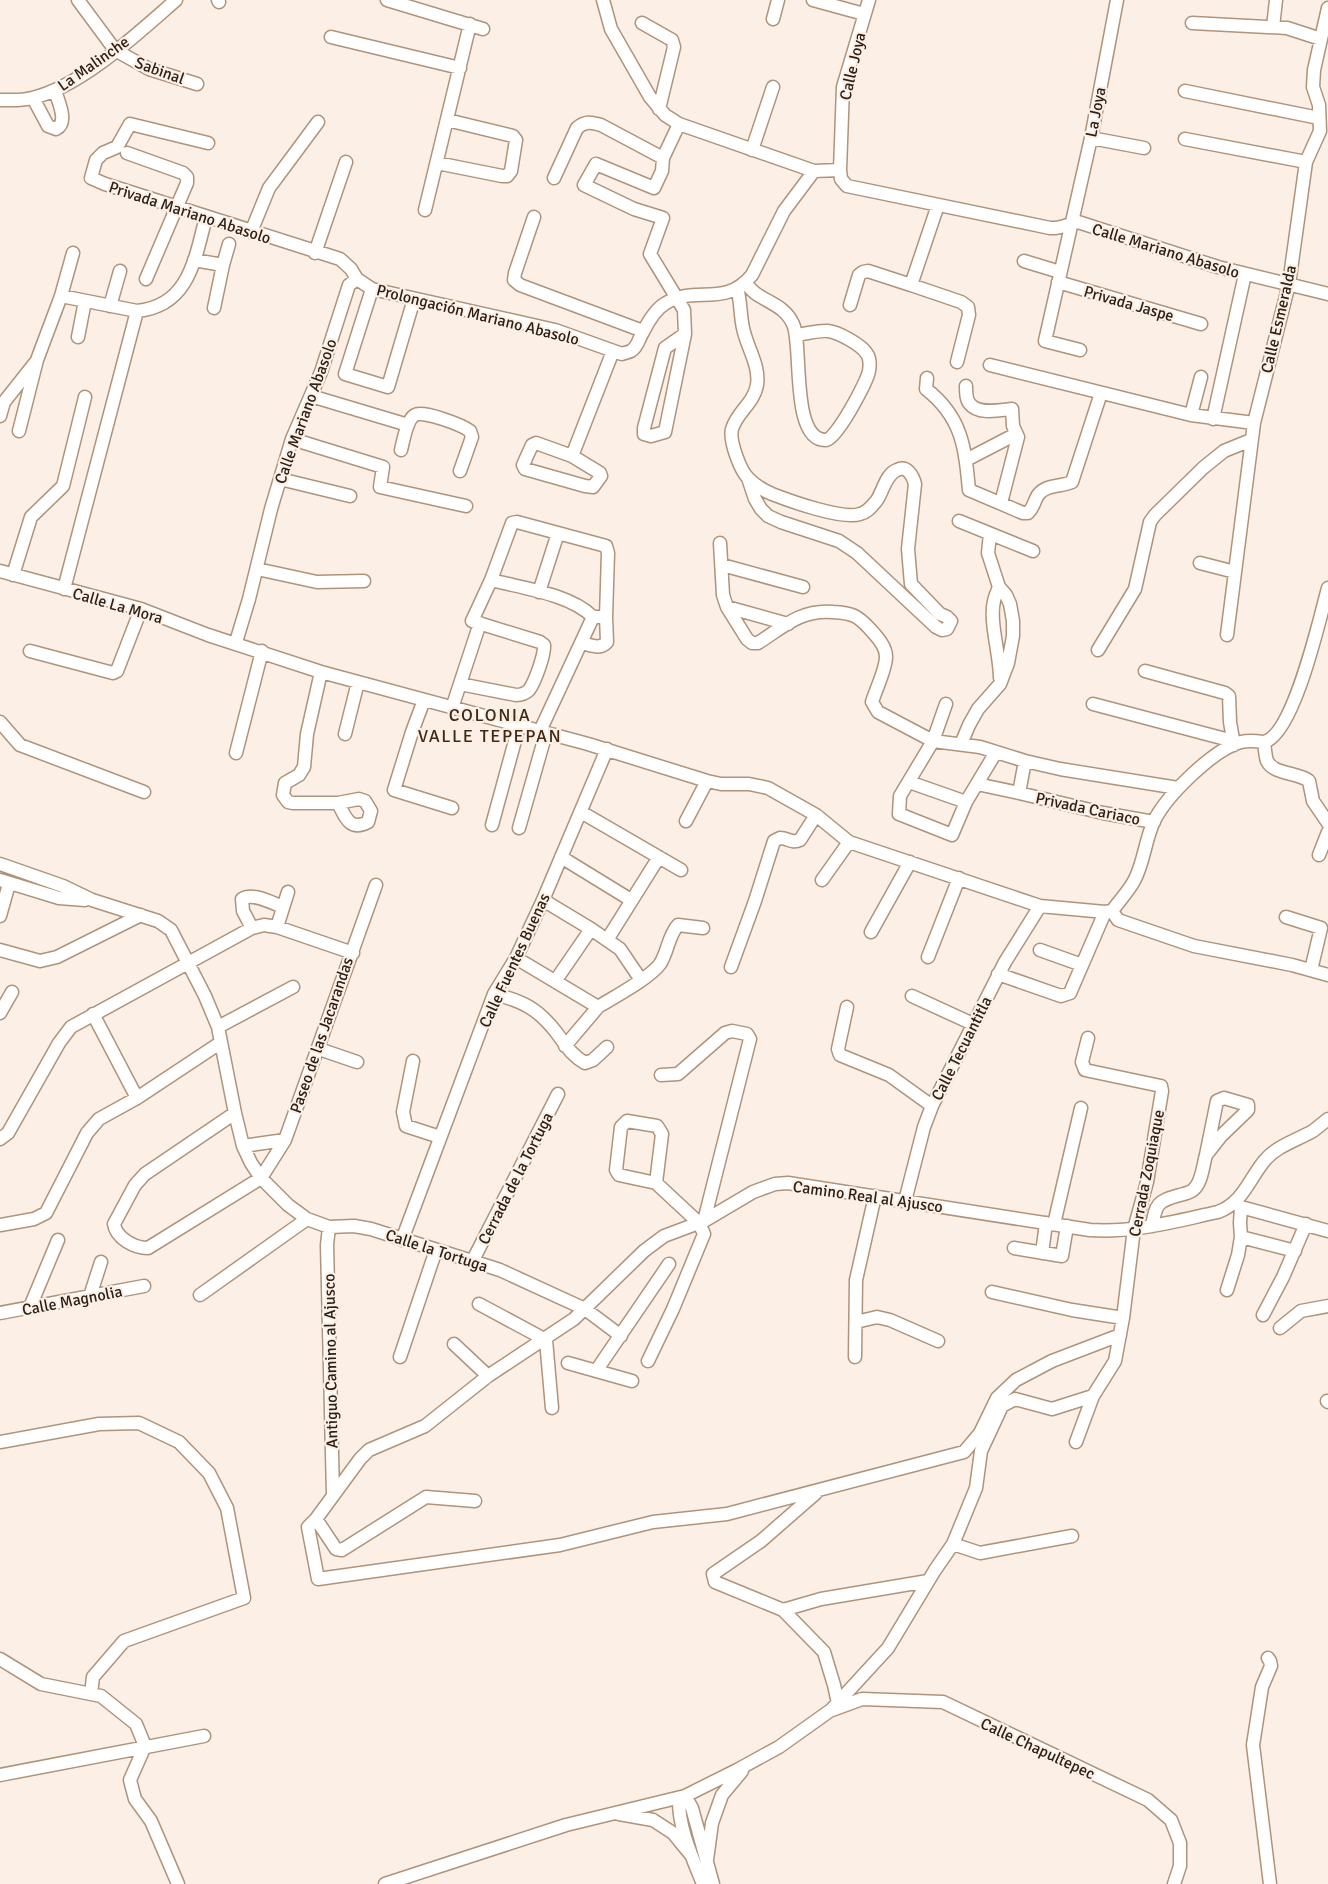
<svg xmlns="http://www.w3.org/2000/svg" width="1328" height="1884" viewBox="0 0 1328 1884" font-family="Signika,sans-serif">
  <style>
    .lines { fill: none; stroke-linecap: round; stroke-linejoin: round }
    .minor-casing { stroke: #af937b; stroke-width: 15 }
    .minor { stroke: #fff; stroke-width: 12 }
    .labels { text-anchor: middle; stroke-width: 4.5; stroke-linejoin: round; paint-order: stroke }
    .street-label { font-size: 16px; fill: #2c2017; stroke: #fcf0e6 }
    .neighbourhood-label { font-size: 18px; letter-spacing: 1.5px; fill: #402914; stroke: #fcf0e6 }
  </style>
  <rect width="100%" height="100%" fill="#fcf0e6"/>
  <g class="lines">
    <defs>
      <path id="minor" d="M78,0L115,50L149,69L197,84
        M218,0L219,2
        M387,0L483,29
        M603,0L611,29L650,97L665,115L679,124L814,171
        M813,0L864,14
        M869,0L843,87L840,170L841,179L847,186L1050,228C1061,229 1067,224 1078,222L1218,267L1328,294
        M773,19L778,0
        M642,23L672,40L674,47L659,109
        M1192,23L1287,28L1321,39
        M1273,27L1276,0
        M331,37L460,68
        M1185,91L1319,118
        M33,98L48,126L56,129C69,122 58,102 55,90
        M0,100C11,100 21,101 32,98C81,87 138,33 176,0
        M679,124L663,158L662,171L654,188L596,164L584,185L634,209L663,218L650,254L684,310L685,334L665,432L651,436L644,434V428L665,348L685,334
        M1091,138L1144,148
        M1185,139L1306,162
        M208,143L130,124L117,147L103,153L96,160L91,178L105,184L340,259L351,269L357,279
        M752,150L773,87
        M127,153L183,173L187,177V183L146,279
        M437,163L502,176H507L511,171L516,140L513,136L447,120
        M554,178L577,128C585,121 591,122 601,125L663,158
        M425,210L470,24
        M534,217L515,273L514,280L520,285L643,331
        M251,232L269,188L318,122
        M315,253L346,162
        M194,260L223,265L214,308
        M1024,261L1060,272
        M223,265L229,244
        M1058,282L1201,324
        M745,283C749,287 753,292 758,295C772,304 786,308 793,324C803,345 790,441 826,440C836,440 867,382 869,371C870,366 870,358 867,354C862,345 838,332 828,331C818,330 807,334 796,335
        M911,285L961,302L968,307L969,315L957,362
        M737,288C741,301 740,315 743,328C747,348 760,365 757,385C754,403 737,412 732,429C729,440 740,471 749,479C755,485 765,491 772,494C790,501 843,520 860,514C868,512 872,506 877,500C883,491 886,474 897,470C907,465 913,476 915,484L908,549L911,584L940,614L947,617L951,621L947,629L942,630L936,627L857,553L839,541L781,522L768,516L761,509L755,499L748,478
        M372,289L345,374L388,387L414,299
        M61,296L137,311
        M850,305L859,275L863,272L868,271L911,285L938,205
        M110,306L120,271
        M78,337L85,301
        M1080,350L1045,341L1091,138L1117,0
        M990,365L1191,415L1254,423
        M927,378L926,389C962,417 965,447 969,490L1023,513H1028C1034,507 1034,501 1038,495C1046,484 1061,487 1072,482L1101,393
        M966,386C966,392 966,400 970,404C978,415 1001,410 1012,409L1013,426L1018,437L1001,503
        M311,396L408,425
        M1191,415L1201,377
        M0,416L4,402L35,363
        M1213,419L1245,274
        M19,431L37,360L61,296L73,253
        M292,439L383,467L380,487L466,506
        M401,450C403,442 407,419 415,415C423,410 462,425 470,431L472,437L460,471
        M572,456L600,473L601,476L593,487L585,486L525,469L523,465L532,445L536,443L572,456L613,351
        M966,460L1016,434
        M280,479L350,496
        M959,521L1033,551
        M720,543L723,595L727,607L747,639L752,643H758C783,627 801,609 833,612C852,613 857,615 870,629C877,637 886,646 886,657C886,669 876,689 872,702L878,712L933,741L980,747L1025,761L1060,769L1178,788
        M1200,563L1235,572
        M722,565L803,587
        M257,569L317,582L364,581
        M0,571L141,609L208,635L321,672L588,744L707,781L721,784H749L768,788L816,815L849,842L1040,906L1105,912L1112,911
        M13,575L31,517L63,486L85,397
        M999,587C997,592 995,596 994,601C989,621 1000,655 1000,678
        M64,589L137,311C189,306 195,259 206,217
        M539,592L558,533
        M727,607L788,624
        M1227,635L1254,423L1289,284L1306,162L1320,131L1319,105L1313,87L1314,70L1328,8
        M236,642L249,599L271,509L292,439L321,372L349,285L357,279L372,289L555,330L622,354C624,353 629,352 631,351C638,347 639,338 643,332C648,322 657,308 666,303C695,285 725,308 752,275L784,211L814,171L840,170
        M581,643C591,645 600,650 607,642L606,617
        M1098,650L1135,589L1150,522L1155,515L1203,468L1224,451L1251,440
        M30,651L113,673L117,671L141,609
        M1145,671L1225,693L1229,696L1230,722L1234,745
        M321,672L307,734L304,767L299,775L285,783L283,795L288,802L293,803H338L359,799L365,801L371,811L368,822C349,832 345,816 338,803
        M460,684L516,695C521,695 525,694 529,690C535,682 545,654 544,645L540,642L472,621L491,580L512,523L517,522L606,546L608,553L606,617H593C570,594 522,588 491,580
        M424,700L412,732L394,790L452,808
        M946,704L933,741L900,796L899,814L952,835L966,802L996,752
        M1093,704L1233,741
        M452,708L480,623
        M0,722L20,745L144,792
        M540,731L593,617
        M345,734L358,682
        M1264,742C1294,735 1320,617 1328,588
        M1264,742C1265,748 1265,755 1267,761C1274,775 1298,772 1309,781L1313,801L1328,823
        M961,744L969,725L978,709L1000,684L1008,663L1013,636V621L1010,604L1006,595L999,587L988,553L990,534
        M236,753L262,651
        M1025,761L1019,793L1103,813L1154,822
        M909,782L966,802
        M977,784L1019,793
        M581,812L681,870
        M686,821L707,781
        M492,825L519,726
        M519,828L546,733
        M1319,855L1328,832
        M561,857L631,900
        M0,864L63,886L92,900L158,921L171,930L205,996L218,1027L235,1113L243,1146L251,1163L261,1178L288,1205L307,1219L329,1227L354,1226L371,1229L500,1270L585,1309L621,1336
        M0,880L59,898L85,900
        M822,880L849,842
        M543,900L591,929L620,949L641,980
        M1112,911C1119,901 1128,892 1134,881C1144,863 1145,840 1154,821C1167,795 1214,749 1241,742C1249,740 1256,741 1264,742
        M1112,911L1118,920L1194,946L1292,965L1328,975
        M0,916L9,884
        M1286,917L1321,928L1311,970
        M277,927L288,892
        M252,928L243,911L242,899C253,892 272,903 283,907
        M871,932L910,862
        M607,940L659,857
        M0,950L40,961L57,957L141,915
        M1040,950L1082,965
        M928,957L959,878
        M516,958L598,1007C614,997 650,978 660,964C668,952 668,936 678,925L703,928
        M731,967L755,901L774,841L780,838C788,838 792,844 800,840L816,815
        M998,974L1061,996L1070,993L1105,912
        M556,980L591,929
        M494,994C523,1001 538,1009 556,1032C565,1044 571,1055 585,1063L593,1060L607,1047
        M912,996L973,1024
        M847,1007L838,1049L840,1055L889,1075L932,1106
        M0,1013L12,992
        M93,1014L137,1098
        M218,1027L293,987
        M565,1046L598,1007
        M319,1049L357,1062
        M413,1061L403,1112L406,1126L440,1137
        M661,1075L678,1074L725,1033L732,1031L747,1034L750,1039L704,1221
        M1224,1098L1248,1105V1110L1221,1136L1206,1155L1217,1101Z
        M235,1113L145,1174L135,1185L114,1224C116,1238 134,1248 148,1248L261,1178L285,1140L376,885
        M627,1121L657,1126L662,1134L656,1183L619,1175L616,1170L621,1127Z
        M0,1139L8,1133L59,1043L71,1027L252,928L264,925L277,927L353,953
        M243,1146L285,1140
        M905,1201L924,1127L932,1106L1005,962L1040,906
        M1235,1203L1241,1207L1328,1231
        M1241,1207L1240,1223L1241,1237
        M1054,1224L1081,1108
        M0,1225L34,1219L46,1213L87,1133L99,1119L137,1098L220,1043
        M1152,1226C1156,1204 1157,1201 1180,1195C1184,1194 1189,1193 1193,1190C1202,1183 1203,1165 1206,1155
        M329,1227L327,1245L333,1494
        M402,1240L494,994L516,958L543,900L607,749
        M1014,1248L1062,1256L1067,1226
        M1042,1253L1046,1223
        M472,1262L558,1094
        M1227,1290L1238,1255L1241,1237L1295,1251
        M992,1292L1072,1310L1123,1318
        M200,1295L307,1219
        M90,1296L101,1262
        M479,1304L546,1340L552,1408
        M30,1307L58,1240
        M0,1313L144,1286
        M1263,1315L1283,1277L1306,1224
        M856,1322L877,1317L890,1320L938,1341
        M1280,1328L1301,1311L1328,1306
        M1120,1335L1052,1361L1016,1380L997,1398L980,1433L964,1452L727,1514L653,1522L560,1545L318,1579L308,1527L316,1519L360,1459L369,1450L425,1426L488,1376L574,1319L644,1251L664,1236L704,1221L753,1192L775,1184L788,1183L1090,1230C1134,1233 1176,1221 1218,1212C1243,1203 1249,1179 1265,1160C1277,1146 1297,1140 1313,1131C1318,1127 1323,1123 1328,1119
        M454,1344L488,1376
        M400,1357L436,1250
        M855,1357L856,1280L875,1196
        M648,1361L673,1309L704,1234L699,1223L656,1183
        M568,1363L632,1381
        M596,1371L669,1264
        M1327,1401L1328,1402
        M0,1442L99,1424L139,1423L179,1442L209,1473L227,1508L244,1598L124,1641L93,1677L91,1694L101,1696L136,1724L145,1746L130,1780L135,1799L151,1821L178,1884
        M1076,1442L1093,1396
        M816,1493L761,1541L713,1574L715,1582L783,1610L824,1652L834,1685L838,1703
        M316,1519L336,1549L342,1550L426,1497L475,1501
        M953,1544L980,1553L1072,1536
        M783,1610L821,1599L928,1581
        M1268,1658L1270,1661L1271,1666L1262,1687L1253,1745L1270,1884
        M0,1659L41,1684L91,1694
        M832,1710L862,1699L943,1702L1148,1800L1171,1820L1180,1843V1866L1174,1884
        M0,1775L204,1736
        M685,1796L692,1808L713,1884
        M679,1798C678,1827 692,1857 703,1884
        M619,1814L653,1820L673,1833L691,1855
        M707,1860L712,1823L722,1795L742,1771
        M385,1884L566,1825L685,1796L737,1770L779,1747L831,1710L888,1648L935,1570L953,1544L976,1488L981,1451L1002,1406L1015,1399L1052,1409L1093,1396L1115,1361L1123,1318L1134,1229L1147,1182L1162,1091L1161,1086L1085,1070L1082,1062L1088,1038"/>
    </defs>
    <use href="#minor" class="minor-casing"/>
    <use href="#minor" class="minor"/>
  </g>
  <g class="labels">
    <g class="street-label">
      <text transform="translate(93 63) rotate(-35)" y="6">La Malinche</text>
      <text transform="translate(852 66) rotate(-77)" y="6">Calle Joya</text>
      <text transform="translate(160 70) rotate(20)" y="6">Sabinal</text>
      <text transform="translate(1095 112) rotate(-79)" y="6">La Joya</text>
      <text transform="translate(190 212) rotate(18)" y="6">Privada Mariano Abasolo</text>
      <text transform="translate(1166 250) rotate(17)" y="6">Calle Mariano Abasolo</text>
      <text transform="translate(1129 303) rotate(16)" y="6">Privada Jaspe</text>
      <text transform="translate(478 314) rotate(14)" y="6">Prolongación Mariano Abasolo</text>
      <text transform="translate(1278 319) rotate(-77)" y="6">Calle Esmeralda</text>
      <text transform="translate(305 411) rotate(-70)" y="6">Calle Mariano Abasolo</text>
      <text transform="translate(118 605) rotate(16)" y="6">Calle La Mora</text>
      <text transform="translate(1088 808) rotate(12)" y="6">Privada Cariaco</text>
      <text transform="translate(514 960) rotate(-65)" y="6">Calle Fuentes Buenas</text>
      <text transform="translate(321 1035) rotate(-71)" y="6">Paseo de las Jacarandas</text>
      <text transform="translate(961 1048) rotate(-63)" y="6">Calle Tecuantitla</text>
      <text transform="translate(1146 1173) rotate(-79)" y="6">Cerrada Zoquiaque</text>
      <text transform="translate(515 1178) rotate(-63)" y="6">Cerrada de la Tortuga</text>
      <text transform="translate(868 1196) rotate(8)" y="6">Camino Real al Ajusco</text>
      <text transform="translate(437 1250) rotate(18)" y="6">Calle la Tortuga</text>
      <text transform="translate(72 1300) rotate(-11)" y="6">Calle Magnolia</text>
      <text transform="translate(330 1361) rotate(-91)" y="6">Antiguo Camino al Ajusco</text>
      <text transform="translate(1038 1748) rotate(25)" y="6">Calle Chapultepec</text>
    </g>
    <g class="neighbourhood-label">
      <text x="490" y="721">COLONIA<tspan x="490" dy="21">VALLE TEPEPAN</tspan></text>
    </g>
  </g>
</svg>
